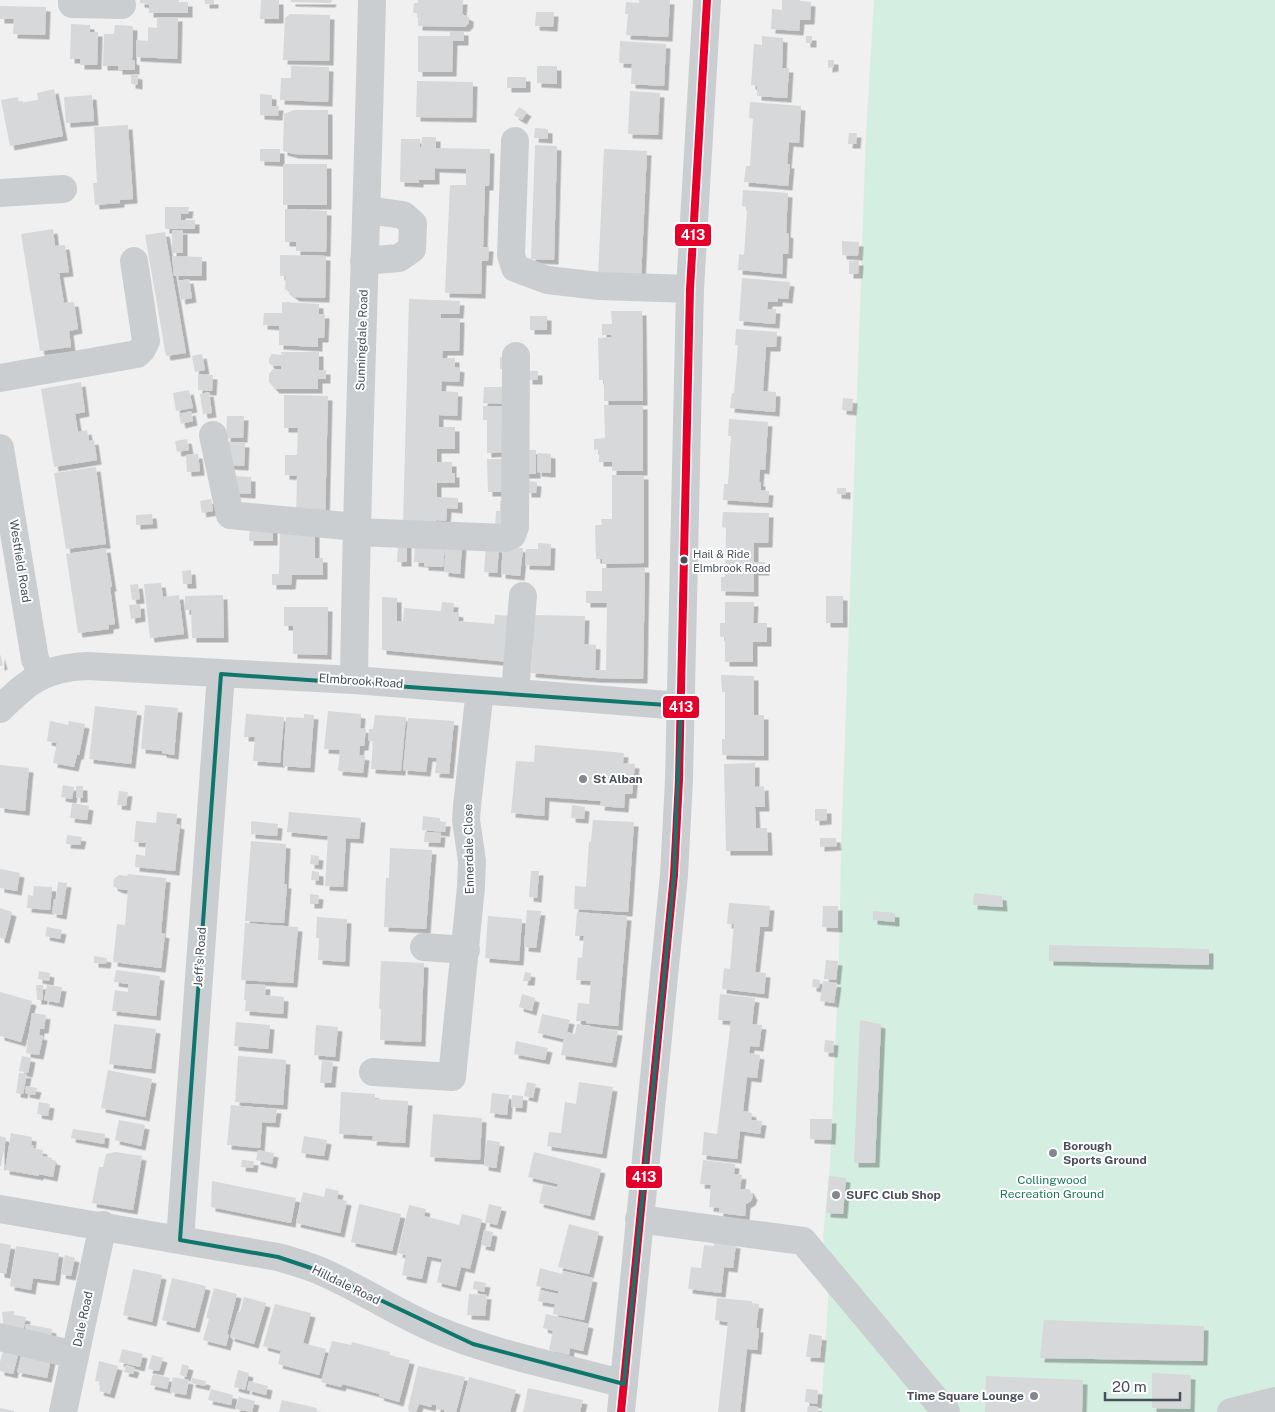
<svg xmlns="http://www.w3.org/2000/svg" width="1275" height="1412" viewBox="0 0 1275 1412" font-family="'Public Sans',sans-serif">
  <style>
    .green { fill: #d5eee2 }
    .building { fill: #d7d8da; filter: url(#shadow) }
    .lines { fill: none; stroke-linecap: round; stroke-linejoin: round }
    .minor { stroke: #cbced1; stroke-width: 28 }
    .bus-1-casing { stroke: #fff; stroke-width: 11 }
    .bus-1 { stroke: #e4002b; stroke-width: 8 }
    .marked { fill: none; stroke: #0f766e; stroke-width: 4; stroke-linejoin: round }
    .bus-dot { fill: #484f5b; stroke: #fff; stroke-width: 2 }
    .poi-dot { fill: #83878f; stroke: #fff; stroke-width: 2 }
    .labels { text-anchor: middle; stroke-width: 4; stroke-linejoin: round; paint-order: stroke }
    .bus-label { font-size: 11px; fill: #484f5b; stroke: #fff; text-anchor: start }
    .street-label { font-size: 12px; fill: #484f5b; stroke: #fff }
    .poi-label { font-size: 12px; font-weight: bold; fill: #484f5b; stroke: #fff; text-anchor: start }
    .park-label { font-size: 12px; fill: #1c7957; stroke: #fff }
    .line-badge { stroke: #fff; stroke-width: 2 }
    .badge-label { font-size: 14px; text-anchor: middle; font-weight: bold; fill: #fff }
  </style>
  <defs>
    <filter id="shadow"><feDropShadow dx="4.5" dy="4.5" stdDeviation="0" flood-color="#0004"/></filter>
  </defs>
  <rect width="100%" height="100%" fill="#f0f0f0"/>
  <path class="green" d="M874,0H1275V1412H821L829,1286L823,1237L830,1166L839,956L841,849L866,134Z"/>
  <path class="building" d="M140,0H179V2H188V13H149V4L140,3Z
    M205,0H214V4H205Z
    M261,0H279V19H260Z
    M291,0H332L331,3L291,2Z
    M418,0H463L462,14L469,17V23L465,27L418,26V13H413L414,3H418Z
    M639,0H670L668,37L626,35L628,14H625L626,2L639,3Z
    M782,0H800V1L811,2L810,20H800L799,31L771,29L772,9L782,10Z
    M0,6L46,7L45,35L13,34L14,19H0Z
    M536,12H554L553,27L535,26Z
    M290,14L330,15L329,61L283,60L285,18Z
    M157,17H178L177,59L136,57V40L148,41V27L157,28Z
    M71,24L90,25V32H98L97,65H80V59H70Z
    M115,25L133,26L132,60L135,61V70H118V66H103L104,34H114Z
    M450,31H464V41H453L452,72H418V36H450Z
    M762,36L783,38L782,68H789L787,98L757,96V86L751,85L754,44L762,45Z
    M806,36H812V43H806Z
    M620,41L666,44L664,86L631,84L632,64L619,63Z
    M828,60H834V67L828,68Z
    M291,66L329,67L328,102L280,100L281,78H291Z
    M537,66H557V84L537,83Z
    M131,74L138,75V85L131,84Z
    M507,77H526V88H507Z
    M417,81L473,82L472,118L416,117Z
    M54,89L63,136L10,146L1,100L18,97L19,103L38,100L37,93Z
    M630,91L660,93L658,135L628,134Z
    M260,94L272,95V106H279L278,116L260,115Z
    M92,95L94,121L66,123L64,97Z
    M750,102L801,106L799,143L789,142L787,164H790L788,186L744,182L746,166H750L753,119L749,118Z
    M519,107L527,112L522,120L514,115Z
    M294,110H328V155L294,154L283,151L284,114Z
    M128,125L133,199L120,200V203L95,205L93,183H97L94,127Z
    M535,128L548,129V139L534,138Z
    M849,133H857L856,144H848Z
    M422,137H436V148L490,149L489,186H485L483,247H489L488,261H482L481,294L445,293L450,185H466V169L435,168V180H419V183L400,182L401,139H420V147H421Z
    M535,145L557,146L554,260L531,259Z
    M260,149H280V162L260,161Z
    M604,149L647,151L641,280L598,277Z
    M283,164H327V205H283Z
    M743,190L788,193L786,233L789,234L788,254H783L782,274L738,270L739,254L744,255L747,210V207L742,206Z
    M165,207H189L188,214H181V220H195V229H165Z
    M285,209L327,211L326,252L296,251V242H285Z
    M53,229L55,246L65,245L69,272L59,273L64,303L74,302L78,329L69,331L71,347L40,351L21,234Z
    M172,230H183V253H172Z
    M165,232L186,353L166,356L145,235Z
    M842,241L859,242L858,256L842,255Z
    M280,255L326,256L325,298L295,297L285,289L286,276H280Z
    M172,256L202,257V276H174Z
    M849,261H859L858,274H849Z
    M742,278L790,282L788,299L778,298V302H768L767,309H776L775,324L739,321Z
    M189,279L192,298L181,300L178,281Z
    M409,299L460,301L459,314H441V318H460L459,351H443L442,358H455V367L460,368L459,382L442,381L441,391L458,392L457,416L439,415V427H455V449H437V462H452V473H455V483H437V497L458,498V509L447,508L446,521L436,520V526L403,525Z
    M282,302L319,304V314H325L324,338H318V347L279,345V326L263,325L264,313H282Z
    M611,311H642L643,401H604V380H599L598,338L612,337L611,335H602V324H612Z
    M530,316H547V330H530Z
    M736,329L777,332L776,347H766L763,391L776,392L775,412L730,408L732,393H734L738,345H735Z
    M281,352H319V370H326V379H318V389H275L269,382V374L273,369H281V366H272L269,363V359L272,354L282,355Z
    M202,354L205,370L195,372L192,356Z
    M500,357H509V370L500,369Z
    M528,371H538V380H528Z
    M198,374L213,375L212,391L198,390Z
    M81,382L85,412L75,414L78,432L87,430L89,441L94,440L97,460L54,467L41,389Z
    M484,387H508L507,404L483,403Z
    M189,390L193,408L176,411L173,393Z
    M209,392L212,413L203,414L200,394Z
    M284,395L328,396L325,520L296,519L297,476L285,475V455H297L298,428H284Z
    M843,398L853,399L852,411L842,410Z
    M604,405H643V471H612V462H599V449L594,450V439L605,438Z
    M483,406H508V452L487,453V420H483Z
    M191,411L193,421L181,424L179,414Z
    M227,416H244L243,438H226Z
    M729,419L768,422L765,470L760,469L759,482H761V490L769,491L768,503L723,500L724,484H728L731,436H728Z
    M187,439L189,450L177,452L175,441Z
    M229,442L245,443L244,466L228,465Z
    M523,450H536V474H523Z
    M538,453L551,454V473L537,472Z
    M198,454L200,471L187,472L186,455Z
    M487,459H508V492H488Z
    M96,467L106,544L66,549L54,473Z
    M612,475H644V563L602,564V559H596L595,525H602L601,519H612Z
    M234,476L251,477V494L233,493Z
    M527,481L537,482L536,493H527Z
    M837,488H846V495L837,494Z
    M211,499L213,511L202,513L200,501Z
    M500,501H507V529H495L496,511H500Z
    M723,512L769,513L768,543H754V562H765V571H754V592L721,591V577H725L726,528L722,527Z
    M152,514L153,524L136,525V515Z
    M250,525H273V541H249Z
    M280,529L315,530V558H323V575H292L291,585H272V574H279Z
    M398,543H407V562H397Z
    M415,543L445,545L443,567L424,566V563L414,562Z
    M446,543L462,545L460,574L444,572Z
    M538,543L551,544L550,566L525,565L526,549H538Z
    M486,546L499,548L497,573L484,572Z
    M503,546L523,548L520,576L501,574Z
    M106,548L112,587H110L115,624L109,625V629L78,633L66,554Z
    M602,568H645L643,679L595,678L531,673L533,644L530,643L531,615L585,616L584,644L596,645L595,670H606L607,603H586V591H602Z
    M191,570L192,584H183L182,571Z
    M161,583L163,597L179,595L184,634L150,638L144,584Z
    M138,584L140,599L132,600L130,585Z
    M223,595L224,638H192L191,610H185V596Z
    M826,596H843V623H826Z
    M382,597L397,598V621H403L404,608L441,611L442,602L454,603L453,612L459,613L458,621L494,624L495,615L514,616L509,662L382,650Z
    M725,602H754L753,623H767V642H753V662H725V637H720V623H725Z
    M140,604L141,617L131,619L129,605Z
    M284,607H328L327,655L293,654V626H284Z
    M0,654L3,665L0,666Z
    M721,675L754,676V715H764V756L722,755V739H725V692H722Z
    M145,705L178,708L174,755L162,753V751L141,749Z
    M95,706L137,711L131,764L89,759Z
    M328,711L361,714L360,728L366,729L364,746H360L359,755L365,756L363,773L338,771L340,750L324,749Z
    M246,714L284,717L280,763L253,761L255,737H244Z
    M304,714L314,715L310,768L283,766L286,717L304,718Z
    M375,715L406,717L401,771L371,769L373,741H368L369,729H373Z
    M408,718L454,721L449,774L435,773L437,758L428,757L426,772L403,770Z
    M50,721L68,725L69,721L85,724L79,755H77L74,767L53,763L57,743L47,741Z
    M535,745L624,753L623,763L635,764L632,794H625L624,808L600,806L601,801L545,797L544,816L511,813L516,761L534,762Z
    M755,763V787L764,786L765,807H755L756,828H767L768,851H726L724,764Z
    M0,765L29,768L25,811L0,808Z
    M63,785L74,787L72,799L61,797Z
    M76,786H83V798H76Z
    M119,791L128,792L126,806L117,805Z
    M72,803L89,806L87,820L70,818Z
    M572,805L585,807L584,819L571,818Z
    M815,809H827V820L815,821Z
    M157,812L177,814L176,824L180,825L175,871L135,867L136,854L145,856L146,843L134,842L136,821L156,823Z
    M289,812L361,818L359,839L346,838L343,887L325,886L328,836L287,832Z
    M423,816L440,818V822H446L445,832L422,830Z
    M593,820L634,822L628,912L574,909L575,886L586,887L589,841L591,842Z
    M251,821L278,824L277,836L251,834Z
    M425,832L441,833L440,843L424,842Z
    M67,835L82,837L80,845L66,844Z
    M820,838H836L837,846L820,847Z
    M251,841L286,844L284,884H287L284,923L245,921Z
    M390,848L432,850L426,929L384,927L386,878H389Z
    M311,855L319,856L318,865L310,864Z
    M0,869L20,873L17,891L0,888Z
    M312,871L319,872V881L311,880Z
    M531,871H539L537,898L529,897Z
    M128,874L166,878L161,933L165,934L161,968L113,962L117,924L125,925L128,890L119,889L113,886L114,879L119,875L127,876Z
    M58,882L67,883L62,915L52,913L54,899L56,900Z
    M34,886L52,887L50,910L27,908L28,895L33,896Z
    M974,893L1002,896L1003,907L973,905Z
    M310,894L319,895L318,904H310Z
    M729,903L770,906L768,927H760L755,972L766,973L764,994L722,989L724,968L730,969L734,924H727Z
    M823,906H838V928L822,927Z
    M0,908L12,912L5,939L0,938Z
    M527,910L541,911L536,948L524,947Z
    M873,911L895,913V922L873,920Z
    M577,912L627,916L618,1026L586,1023V1021H576L578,1003L589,1004L591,981L576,980L578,957L582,958L584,936H575Z
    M488,916L522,919L519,961L485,958Z
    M317,917L347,919L345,962L318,960L319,938H316Z
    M245,923L298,927L293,983L241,980Z
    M47,927L62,930L60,939L45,936Z
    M1049,945L1209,949V965L1049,961Z
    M94,956L107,958L106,964L94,963Z
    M826,960L838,961L836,980L824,979Z
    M381,961L424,963L421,1042L380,1040L381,1009H379Z
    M116,970L160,976L156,1016L112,1011L115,990L128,992V984L114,982Z
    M39,971L50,973L49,981L38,979Z
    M525,972L531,973L530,981H523Z
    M813,979L820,980L819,988L812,987Z
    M823,981L837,983L834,1003L820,1001Z
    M245,984L266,985L265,995L284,997L283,1014L245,1011L246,1000H244Z
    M36,985H43V1000H37Z
    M47,985L62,987L59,1003L44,1000Z
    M0,992L32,1001L21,1042L0,1036Z
    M522,994L535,998L532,1011L519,1007Z
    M720,994L755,998L752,1024L762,1025L759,1047L750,1046L749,1053L760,1055L757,1078L747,1077L743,1111L752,1113L751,1120L762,1121L760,1134L740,1131L737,1159L702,1155L704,1132L717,1134L731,1021L718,1020Z
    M32,1013L46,1015L44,1029H40L39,1035L43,1036L39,1055L26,1053Z
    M542,1014L570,1020L567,1032L575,1034L577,1024L618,1031L612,1063L561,1055L564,1039L538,1033Z
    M860,1020L881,1024L875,1163H854Z
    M236,1022L270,1025L268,1049L234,1046Z
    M114,1024L156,1029L151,1069L109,1064Z
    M316,1025L338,1027L335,1057L314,1055Z
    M825,1040L834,1041L833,1053L824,1052Z
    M516,1041L548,1048L545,1060L514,1054Z
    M22,1056L31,1058L28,1073L19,1071Z
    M238,1056L286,1060L283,1105L235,1102Z
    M322,1061L333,1062L331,1083H320Z
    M108,1070L152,1079L145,1117L101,1108Z
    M19,1073L27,1074L23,1094L16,1093Z
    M527,1082L536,1084L533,1098L524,1096Z
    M579,1082L613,1087L602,1154L547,1146L549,1132L561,1133L565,1102L576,1104Z
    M26,1086L37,1088L35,1095L25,1093Z
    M341,1092L375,1094V1099L408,1101L405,1143L372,1141L373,1136L339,1134Z
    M492,1093L509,1095L507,1115L490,1113Z
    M512,1095L523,1096L522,1108L511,1107Z
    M39,1102L50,1104L48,1116L37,1114Z
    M231,1105L277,1109L275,1123L262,1122L260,1148L227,1145Z
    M433,1114L482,1118L480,1160L430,1157Z
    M810,1119H832L831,1140L810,1139Z
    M119,1120L145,1125L141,1146L115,1140Z
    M73,1129L105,1134L104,1144L71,1138Z
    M11,1133L32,1137L31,1145L34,1146L33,1148L43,1150L42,1156L52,1158V1160L56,1161L53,1177L39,1174V1176L5,1170Z
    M0,1136L6,1138L1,1166H0Z
    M304,1136L327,1140L324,1156L301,1153Z
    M487,1140L500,1142L496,1168L484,1166Z
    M258,1150L274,1153L272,1164L256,1160Z
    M115,1152L142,1156L133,1210L92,1203L99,1167H103L106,1154Z
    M534,1152L601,1169L590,1216L539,1203L543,1185L557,1188L558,1184L528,1177Z
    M242,1160L254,1161L253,1168L241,1167Z
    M703,1160L735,1164L734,1174L742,1175L740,1189H749L753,1196L751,1201L746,1204L745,1216L719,1213V1208L709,1207L711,1185L700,1184Z
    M829,1176L846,1178L843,1214L826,1213Z
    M212,1181L296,1198L291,1223L211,1207Z
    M326,1188L339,1191L337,1199L347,1201L340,1233L296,1223L303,1192L324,1197Z
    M359,1204L401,1214L392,1251L351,1242Z
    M489,1204L502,1207L497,1225L485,1222Z
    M409,1205L426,1209L424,1216L459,1225L462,1214L482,1219L470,1269L461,1267L456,1287L437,1282L442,1259L427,1256L422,1279L402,1275L406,1255L398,1253Z
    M569,1224L599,1232L589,1274L558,1267Z
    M484,1230L493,1232L490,1247L481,1245Z
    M714,1241L736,1244L733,1268L724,1267L721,1293L688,1289L691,1267L701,1268L704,1245L714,1246Z
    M0,1243L11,1245L6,1274L0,1273Z
    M16,1246L59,1253L55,1281L33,1278L31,1290L10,1286Z
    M65,1255L75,1258L71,1276L61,1274Z
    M540,1268L562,1274L563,1271L593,1278L584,1320L553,1314L555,1304L538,1301L540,1290L558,1294V1291L536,1286Z
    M133,1269L162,1275L152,1322L123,1315Z
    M172,1278L206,1286L195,1328L162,1320Z
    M474,1281L486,1283L484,1292L473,1289Z
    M214,1288L237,1294L227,1334L229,1335L226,1346L203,1340L209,1319L206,1318Z
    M469,1294L487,1295L485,1316L467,1315Z
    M244,1297L266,1303L254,1344L230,1337L238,1311L240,1312Z
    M717,1298L752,1301V1303L759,1304L756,1328H759L757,1350L747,1349L740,1412H718L728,1322L715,1320Z
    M275,1304L311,1313L303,1343L326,1349L319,1375L278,1364L281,1351L263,1346Z
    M14,1311V1315L26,1317L23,1332L4,1331L2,1312Z
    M546,1314L589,1324L583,1351L570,1348L569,1355L549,1350L553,1331L543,1328Z
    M1044,1320L1204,1326L1203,1361L1040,1358Z
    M26,1324L52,1329L50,1341L24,1335Z
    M809,1334L822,1336L820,1358L806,1357Z
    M332,1341L351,1345L352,1342L390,1352L389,1355L410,1360L399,1402L379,1396L380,1394L342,1384L341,1387L321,1382Z
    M5,1344L20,1348L13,1374L0,1371V1362Z
    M122,1349L143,1354L140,1367L119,1362Z
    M22,1352L51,1359L47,1378L17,1372Z
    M152,1355L163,1358L159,1371L148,1369Z
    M99,1361L118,1366L110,1394L99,1391L101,1382L95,1381Z
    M182,1364L189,1366L186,1377L180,1375Z
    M126,1365L135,1368L133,1374L124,1372Z
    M418,1366L465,1377L456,1412H444V1410L436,1408V1405L432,1404L431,1407L419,1404L416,1412H409L408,1408Z
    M238,1370L249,1373L245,1390L234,1387Z
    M1152,1373L1191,1375L1190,1409L1152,1408Z
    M153,1374L170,1378L167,1389L150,1385Z
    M986,1376L1083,1380L1082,1412H985Z
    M173,1377L189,1380L186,1395L170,1392Z
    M469,1377L516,1390L510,1412H460Z
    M192,1378L206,1381L205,1386L191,1383Z
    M249,1381L268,1386L266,1395L247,1390Z
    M528,1388L583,1400L580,1412H523Z
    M211,1389L233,1395L231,1405L208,1400Z
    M806,1389L818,1390L817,1404L805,1402Z
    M239,1397L255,1401L252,1412L235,1409Z
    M282,1400L317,1408L316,1412H279Z
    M808,1406L818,1407V1412H807Z
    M0,1408L14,1411V1412H0Z"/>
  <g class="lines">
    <path class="minor" d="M72,0V4L122,5
      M515,141L511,255L515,268L547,280L599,286L690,289
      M0,193L63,189
      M364,261L399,258L412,249L413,224L403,215L367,210
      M0,378L137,354L142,349L146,341L134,261
      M213,435L230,515L356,527
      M0,448L35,659L42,674
      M356,532L506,538L512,535L515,527L516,356
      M354,680C357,453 367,227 372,0
      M515,692L523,596
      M0,709C29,680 45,668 87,666L354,680L681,706
      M424,947L466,950
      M373,1072L452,1077L471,887L472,861L466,820L467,806L480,690
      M0,1209L278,1257C292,1261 306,1265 318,1270C359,1287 396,1313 437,1330C497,1355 562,1367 624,1384
      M639,1219L803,1241L946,1412
      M180,1240L221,674
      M0,1337L75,1355
      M63,1412L103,1225
      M621,1412L674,875L679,780L690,289L707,0
      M1231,1412L1275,1401"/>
    <defs>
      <path id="bus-1" d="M621,1412L674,875L679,780L690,289L707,0"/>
    </defs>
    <use href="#bus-1" class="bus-1-casing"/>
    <use href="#bus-1" class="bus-1"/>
  </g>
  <path class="marked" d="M221,674L681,706L674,875L624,1384L473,1344L317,1270L278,1257L180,1240Z"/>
  <circle class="bus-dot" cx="684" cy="560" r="4.5"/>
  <g class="poi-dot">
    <circle cx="583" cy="779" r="5"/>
    <circle cx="1053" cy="1153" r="5"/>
    <circle cx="836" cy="1195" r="5"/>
    <circle cx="1034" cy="1396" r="5"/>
  </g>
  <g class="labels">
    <g class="bus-label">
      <text x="693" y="558">Hail &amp; Ride<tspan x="693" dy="14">Elmbrook Road</tspan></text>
    </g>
    <g class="street-label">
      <text transform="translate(362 340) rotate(-88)" y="4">Sunningdale Road</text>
      <text transform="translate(20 561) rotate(81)" y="4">Westfield Road</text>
      <text transform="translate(361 681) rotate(4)" y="4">Elmbrook Road</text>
      <text transform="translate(469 849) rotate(-91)" y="4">Ennerdale Close</text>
      <text transform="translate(200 957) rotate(-86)" y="4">Jeff's Road</text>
      <text transform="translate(346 1285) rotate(26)" y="4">Hilldale Road</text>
      <text transform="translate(83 1319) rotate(-78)" y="4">Dale Road</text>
    </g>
    <g class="poi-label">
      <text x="593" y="783">St Alban</text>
      <text x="1063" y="1150">Borough<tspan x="1063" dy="14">Sports Ground</tspan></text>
      <text x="846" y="1199">SUFC Club Shop</text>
      <text x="1024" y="1400" text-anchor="end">Time Square Lounge</text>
    </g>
    <g class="park-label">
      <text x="1052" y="1184">Collingwood<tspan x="1052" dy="14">Recreation Ground</tspan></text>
    </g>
  </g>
  <g class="line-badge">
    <rect x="674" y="223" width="38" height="24" rx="5" fill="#e4002b"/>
    <rect x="662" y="695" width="38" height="24" rx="5" fill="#e4002b"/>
    <rect x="625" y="1165" width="38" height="24" rx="5" fill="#e4002b"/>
  </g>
  <g class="badge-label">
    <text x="693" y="240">413</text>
    <text x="681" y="712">413</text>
    <text x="644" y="1182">413</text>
  </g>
  <path d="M1105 1392v8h75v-8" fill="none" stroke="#484f5b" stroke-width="2.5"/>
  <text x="1112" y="1392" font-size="15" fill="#484f5b" stroke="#ffffff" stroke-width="4" paint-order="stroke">20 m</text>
</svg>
